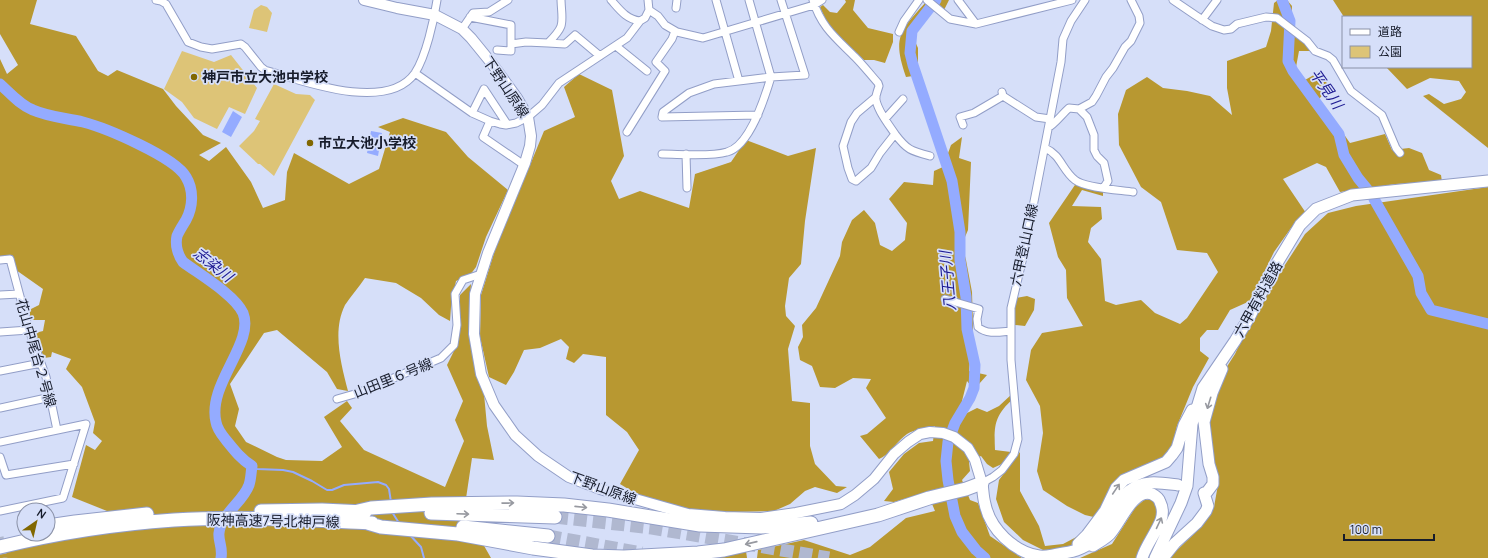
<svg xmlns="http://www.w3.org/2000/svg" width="1488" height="558" viewBox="0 0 1488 558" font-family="Manrope,'Noto Sans JP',sans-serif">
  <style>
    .green { fill: #ddc477 }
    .forest { fill: #b89831 }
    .water { fill: #94abff }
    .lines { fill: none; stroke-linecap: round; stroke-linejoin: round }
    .stream { stroke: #94abff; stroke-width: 2 }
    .river { stroke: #94abff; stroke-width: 11 }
    .street-tunnel { stroke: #b0b8d0; stroke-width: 7; stroke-dasharray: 7 3.5; stroke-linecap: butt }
    .highway-tunnel { stroke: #b0b8d0; stroke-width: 13; stroke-dasharray: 13 6; stroke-linecap: butt }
    .street-casing { stroke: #929ec7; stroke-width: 9 }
    .secondary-casing { stroke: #929ec7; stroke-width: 12 }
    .primary-casing { stroke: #929ec7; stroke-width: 13 }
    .highway-casing { stroke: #929ec7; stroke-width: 15 }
    .street { stroke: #fff; stroke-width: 7 }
    .secondary { stroke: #fff; stroke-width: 10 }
    .primary { stroke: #fff; stroke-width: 11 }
    .highway { stroke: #fff; stroke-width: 13 }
    .oneway { stroke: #9799a0 }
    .poi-dot { fill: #816700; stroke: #d6dff9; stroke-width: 1.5 }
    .labels { text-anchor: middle; stroke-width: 3.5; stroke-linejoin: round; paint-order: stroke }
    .poi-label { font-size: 14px; font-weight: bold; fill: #171c2b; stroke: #d6dff9; text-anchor: start }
    .street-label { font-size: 14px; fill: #171c2b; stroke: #d6dff9 }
    .water-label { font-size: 15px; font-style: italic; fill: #1d1a92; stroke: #d6dff9 }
  </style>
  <rect width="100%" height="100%" fill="#d6dff9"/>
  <path class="green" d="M261,5L267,7L272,13L267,32L249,28L254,10Z
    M182,51L214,62L231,55L257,88L245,114L229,107L217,129L194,118L182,102L164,89Z
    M274,84L296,94L310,95L315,100L274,176L260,164H258L239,146L254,131L260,121L255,119Z"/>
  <path class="forest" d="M0,0H37L30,24L76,36L98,71L108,76L117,70L163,89L176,106L203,135L221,143L199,155L209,161L226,147L251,182L263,208L285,200L287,172L294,153L349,184L379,169L390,132L378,127L403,118L446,132L468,157L508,190L486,237L476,267L470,275L456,281L451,307L450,321L439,315L421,298L396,283L365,278C359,287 351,296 345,305C332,331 341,364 348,391L337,389L327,372L277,330L264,333L230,384L239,409L235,426L246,442L277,457L286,460L322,461L342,447L324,417L347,401L352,408L340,421L364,450L445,487L464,441L455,420L463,401L447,365L456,347L460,317V295L471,284L469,316L472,354L484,394L487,426L494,460L472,458L460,539L483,544L491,558H0V552L118,511H107L72,497L86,445L95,450L102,441L93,433L95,422L82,387L66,369L71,359L52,352L51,357L44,358L35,333L43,331L45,320H31L29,310L39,305L43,289L16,270L12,257L0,256V59L7,74L18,65L0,34Z
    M845,0H855L853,10L868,28L893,34V42L885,63L874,60H864L829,27L820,7L823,5L830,12L837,13L846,2Z
    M938,0H949L944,10L937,2Z
    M1278,0H1287L1292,6L1291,31L1313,51H1299L1296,67L1305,80L1319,72L1330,87L1319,99L1350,143L1385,134L1392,150L1409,148L1422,153L1429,170L1441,175L1442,182L1396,184L1340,192L1326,167L1317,163L1283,179L1306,213L1291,228L1274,252L1250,301L1230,310L1218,330H1207L1200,338V351L1209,358L1193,387L1177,426L1172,449L1157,462L1128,473L1098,518L1085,515L1067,506L1043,490L1037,471L1043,433L1040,406L1026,380L1031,350L1042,333L1083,326L1067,298L1066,270L1058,257L1049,223L1077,182L1103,192V196L1082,190L1072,206L1101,207L1102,219L1091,228L1088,242L1101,259L1105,301L1116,305L1141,300L1155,313L1180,324L1187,318L1218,272L1207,253L1177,250L1161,202L1141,187L1119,145L1118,114L1126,90L1147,77L1163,88L1187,91L1210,96L1232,115L1227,88V61L1266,47L1271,31L1274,3Z
    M1333,0H1488V148L1423,96L1429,94L1444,104L1461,99L1466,92L1459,81L1430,78L1407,89L1386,67H1471V17H1344Z
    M926,2L934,9L915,31L914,39L918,48V73L913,76L906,77C892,37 900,31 926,2Z
    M579,74L612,90L624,156L611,181L619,199L640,191L689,208L695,174L731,162L746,140L788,156L816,148L805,221L801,264L789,278L785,306L786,316L795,326L788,349L792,401L810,403V446L815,464L836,486L847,487L837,493L815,487L805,491L790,504L774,511L733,512L688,509L643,498L620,484L639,450L627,432L606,415V357L583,354L574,363L566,359L569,347L561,339L540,348L524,350L514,372L506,385L489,377L480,337L481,295L495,250L544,131L575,117L564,87Z
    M962,137L959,158L971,162L968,230L962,244L966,260L972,292L973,326L969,371L987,375L979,384L971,386L967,381L962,401L965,414L977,408L987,412L999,406L1012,394L1013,399C994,416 994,426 995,450L1011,452L1004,463L993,468L987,464L981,456L969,462L970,471L962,480L970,500L978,503L990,536L1022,558H757L758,550L804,540L850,555L870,547L906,518L935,511L927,492L894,502L884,501L893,489L889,472L904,454L919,443L933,441L935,426C927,428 915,429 907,434C898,440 888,456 879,459L860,436L867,434L886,418L866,388L871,379L853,378L835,388L820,387L812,366L800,360L798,347L803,337L802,325L816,308L840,256L842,242L852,220L864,210L875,223L880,245L892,251L905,240L907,223L889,199L904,182L933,185L934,171L943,167L951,145Z
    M1488,187V558H1169L1198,530L1214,507L1219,479L1209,445L1206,420L1221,376L1235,354L1257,308L1305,234L1328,213L1356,206Z
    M1027,296L1035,299L1034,310L1025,326L1015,325L1013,313L1016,298Z
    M1020,452V491L1039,526L1045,546L1063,544L1084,533L1083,536L1066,549L1043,550L1023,540L1004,522L996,499L999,480Z
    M1154,499L1159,510L1155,525L1138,558H1080L1112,544L1135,508L1144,500Z
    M746,551L747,558H690Z"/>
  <path class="water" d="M233,111L242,117L231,137L222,132Z
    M371,131L382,133L378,156L367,153Z"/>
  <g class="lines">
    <path class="stream" d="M252,466L257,469L283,470L293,472L312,481L327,490H332L344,485L378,482L386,485L389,489L391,502
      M392,512L399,523
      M409,534L421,547L424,558"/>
    <path class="river" d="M936,0L912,31L910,53L913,65L952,181L960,232V260L966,297L967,329L975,365L974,388L970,398L955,423L948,442L946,461L948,480L955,516L962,532L976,550L985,558
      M1282,0L1290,21L1288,61L1293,71L1339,134L1344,155L1358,178L1367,189
      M0,84C10,93 20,105 33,110C49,117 66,118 83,122C106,128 175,157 186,177C194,190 193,207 186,220C183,225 179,231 177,236C175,245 178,255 183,262C199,274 235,295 243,313C255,343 207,384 216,422C217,429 222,435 226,440C234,450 241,459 252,466C251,472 251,479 249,485C243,502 221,514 219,533C218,541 223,547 221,558
      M1374,199L1418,276L1421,293L1431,310L1488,324"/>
    <path class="street-tunnel" d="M0,537L4,558"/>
    <path class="highway-tunnel" d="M555,517L652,528L829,558
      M548,536L642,553"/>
    <defs>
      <path id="street" d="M156,0L161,1L166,4L188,42L201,47L212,49L241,44L245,47L261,67L265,70C302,81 387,113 415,73C426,56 434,20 437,0
        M561,0C562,24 566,25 548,43L565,44L575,35L600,56
        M611,0C620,10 626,19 640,21
        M648,0L649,10L658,16L665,25L677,32L703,38L814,5L822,0
        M716,0L739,81
        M749,0L771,77L805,75L781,0
        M813,0C821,27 836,38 855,57C863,65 870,74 878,83L879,86C878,89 877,92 876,96C874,106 889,125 895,134
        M927,0L950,19L976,24L1072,0
        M958,0L976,24
        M1173,0L1195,15L1212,26L1224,30L1231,29L1237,24L1266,17L1277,18L1307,41L1315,51L1328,56L1333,60L1351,91L1382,115L1396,148L1400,153
        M676,8L677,0
        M470,17L511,25V51L497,50
        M1202,20L1217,0
        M462,29L473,13L489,12L508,0
        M899,32L904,21L919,0
        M511,44L526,42L548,43
        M616,46L647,71
        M415,73L472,113L490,121L483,137L524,165
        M1002,92L1003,96L1036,117L1050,119
        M876,97L857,113L851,122L843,146L848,168L852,179L856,181L871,168L880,153L895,134C907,150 911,151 930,156
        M1079,109L1087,117L1094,135V150L1097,156L1104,163L1108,181L1104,187
        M472,113L484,89L507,124
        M885,119L903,99
        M490,121L500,124L506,125L516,123L528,117L542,105L559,83L627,38L640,21L645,18L649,10
        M963,125L960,117L974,113L1003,96
        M1049,127C1053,126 1064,112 1069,108L1079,109L1092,102L1096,96L1106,77L1113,68L1125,47L1131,41L1140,23L1139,16L1131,0
        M627,132L665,71L656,62L672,39L675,31
        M1045,148C1061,155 1062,170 1075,180C1085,188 1120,190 1133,192
        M662,154C679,154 711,157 727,152C750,146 765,97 771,77L714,84L689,93L663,112L662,117L758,115
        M686,154L687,188
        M0,260L10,259L29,330L46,377L57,430
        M0,295L19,294
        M945,299L979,309L977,319L978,327C987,335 1000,332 1011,331
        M0,332L29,330
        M0,371L41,363
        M337,399L358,393L441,358L454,345L457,325L455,294L463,280L481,274
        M0,408L51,397
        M0,442L86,424L63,498L0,511
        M0,457L6,475L74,464
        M982,483L993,477L1002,470L1014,454L1018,439L1011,360V308L1024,253L1050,119L1061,62L1063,39L1071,21L1085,0"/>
      <path id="secondary" d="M364,0L397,8L435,15L462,29L471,38L493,65L517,98L528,117L531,136L530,146L525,163L488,253L475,294L474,334L481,374L494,405L515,435L538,456L569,477L600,489L688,514L725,517L761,518L796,513L841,504L855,495L874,479L894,454L908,442L920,434L930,432L943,433L954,437L968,448L975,460L982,483"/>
      <path id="primary" d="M982,483C983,490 983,497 985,504C990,529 1014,552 1039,556C1046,557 1051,555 1058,554C1071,552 1083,550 1094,540C1109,526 1113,503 1129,491C1143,479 1162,483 1178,485
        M1204,493L1207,492L1213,484V477L1209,464L1204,422L1212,393L1222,369
        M1078,544L1087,535L1105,511L1116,488L1124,480L1166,462L1172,455L1177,448L1184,425L1192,410
        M1093,546C1099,542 1105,539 1110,534C1121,522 1133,488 1152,494C1156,496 1159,498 1160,502C1163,508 1163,514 1161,520C1156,533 1146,545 1142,558
        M1155,558L1181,503L1187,486L1192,424L1203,388L1235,341L1250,316L1271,273L1300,225L1316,209L1352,195L1488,181
        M1163,558L1175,543L1197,523L1206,511L1208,506L1204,493"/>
      <path id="highway" d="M261,511L322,510L365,512
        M358,511L371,508L432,504L517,503L564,505L608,510L700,525L761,527L811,523
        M431,513L555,517
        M364,522L381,527L458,534L533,548L592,556L624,557L698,553L724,550L878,515L929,498L966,489L982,483
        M48,526L75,522L147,514
        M463,527L548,536
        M0,547C57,533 116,524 174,520C240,516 306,520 372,523"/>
    </defs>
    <use href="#street" class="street-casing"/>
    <use href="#secondary" class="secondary-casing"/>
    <use href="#primary" class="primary-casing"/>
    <use href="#highway" class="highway-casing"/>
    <use href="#street" class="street"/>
    <use href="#secondary" class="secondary"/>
    <use href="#primary" class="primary"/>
    <use href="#highway" class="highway"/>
  </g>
  <defs><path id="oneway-shaft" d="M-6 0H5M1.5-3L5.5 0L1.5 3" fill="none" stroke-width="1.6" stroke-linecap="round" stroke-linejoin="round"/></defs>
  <g class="oneway">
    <use href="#oneway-shaft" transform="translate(1209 403) rotate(107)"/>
    <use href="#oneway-shaft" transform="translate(1116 489) rotate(-56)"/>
    <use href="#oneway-shaft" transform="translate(508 503) rotate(-1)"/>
    <use href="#oneway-shaft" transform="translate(581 507) rotate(6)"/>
    <use href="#oneway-shaft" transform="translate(463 514) rotate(2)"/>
    <use href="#oneway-shaft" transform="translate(1159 523) rotate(-65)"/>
    <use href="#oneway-shaft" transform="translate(751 543) rotate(167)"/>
  </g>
  <g class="poi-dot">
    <circle cx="194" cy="77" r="4"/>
    <circle cx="310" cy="143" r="4"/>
  </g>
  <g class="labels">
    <g class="poi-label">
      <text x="202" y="82">神戸市立大池中学校</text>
      <text x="318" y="148">市立大池小学校</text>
    </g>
    <g class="street-label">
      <text transform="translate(506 87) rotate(56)" y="5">下野山原線</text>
      <text transform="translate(1024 245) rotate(-78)" y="5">六甲登山口線</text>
      <text transform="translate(1258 299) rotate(-61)" y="5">六甲有料道路</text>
      <text transform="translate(36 353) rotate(74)" y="5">花山中尾台２号線</text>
      <text transform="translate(393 378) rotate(-22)" y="5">山田里６号線</text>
      <text transform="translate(603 488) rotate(20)" y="5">下野山原線</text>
      <text transform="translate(273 521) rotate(1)" y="5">阪神高速7号北神戸線</text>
    </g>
    <g class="water-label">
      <text transform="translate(1326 89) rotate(55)" y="5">平見川</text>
      <text transform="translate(213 265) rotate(38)" y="5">志染川</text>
      <text transform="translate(948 281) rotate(-95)" y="5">八王子川</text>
    </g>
  </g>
  <rect x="1342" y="16" width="130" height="52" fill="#d6dff9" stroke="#8a91a7"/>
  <rect x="1350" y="29" width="20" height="6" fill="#ffffff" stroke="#8a91a7"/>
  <text x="1378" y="36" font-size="12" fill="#171c2b">道路</text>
  <rect x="1350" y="46" width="20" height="12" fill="#ddc477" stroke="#8a91a7"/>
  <text x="1378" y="56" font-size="12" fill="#171c2b">公園</text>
  <g transform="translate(36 522) rotate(34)"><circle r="19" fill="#d6dff9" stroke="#8a91a7"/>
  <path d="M0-3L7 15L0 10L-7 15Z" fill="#816700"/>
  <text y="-6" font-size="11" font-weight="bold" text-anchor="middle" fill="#171c2b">N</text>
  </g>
  <path d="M1344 534v6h90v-6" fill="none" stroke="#171c2b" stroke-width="2"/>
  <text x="1350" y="534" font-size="12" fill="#171c2b" stroke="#d6dff9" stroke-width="3" paint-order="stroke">100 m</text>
</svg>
